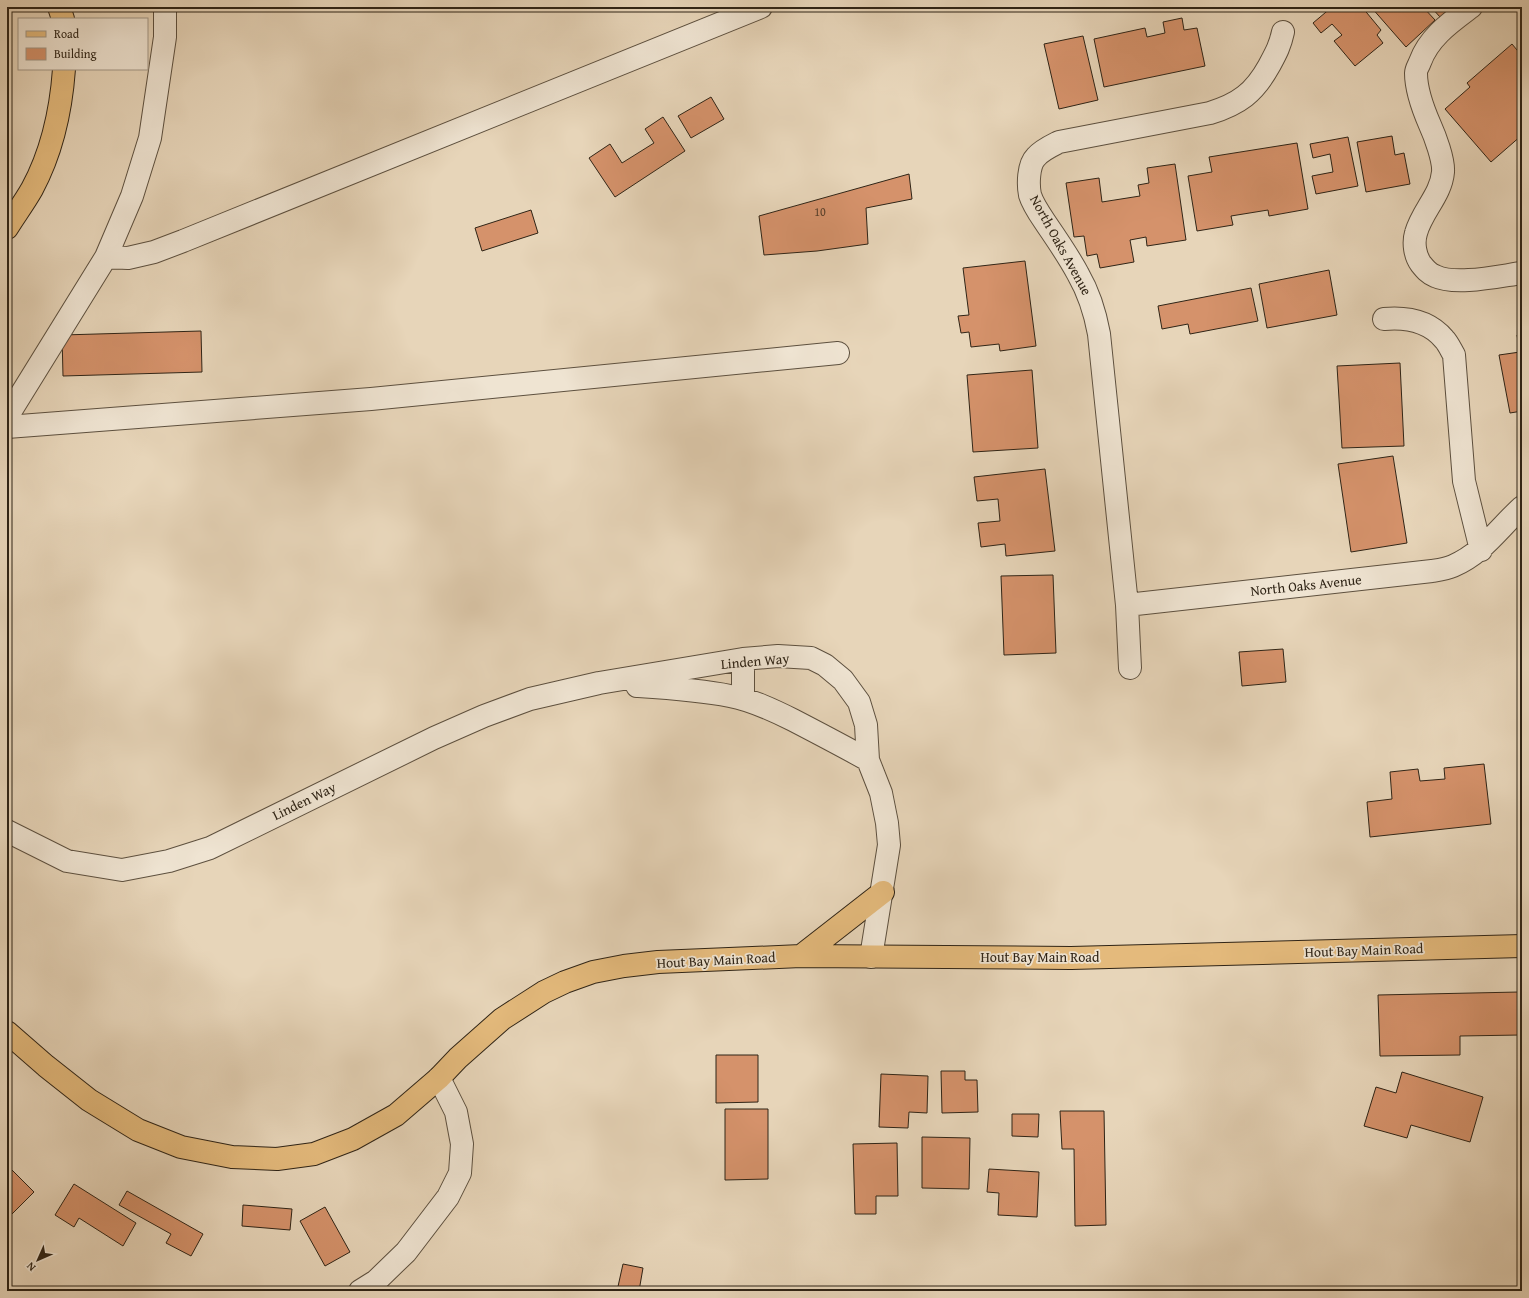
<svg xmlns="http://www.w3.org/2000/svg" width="1529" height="1298" viewBox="0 0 1529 1298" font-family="'Gentium Book Plus',serif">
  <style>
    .building { fill: #d5926b; stroke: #2f2416 }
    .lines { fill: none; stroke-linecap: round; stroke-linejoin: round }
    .street-casing { stroke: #5d503f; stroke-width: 24 }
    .primary-casing { stroke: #2f2416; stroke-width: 24 }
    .street { stroke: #efe4d2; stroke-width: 22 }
    .primary { stroke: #e4ba7c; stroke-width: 22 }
    .labels { text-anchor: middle; stroke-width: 3.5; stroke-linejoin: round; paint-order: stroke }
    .number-label { font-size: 12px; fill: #58402b }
    .street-label { font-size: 14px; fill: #2f2416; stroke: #efe4d2 }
  </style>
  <rect width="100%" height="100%" fill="#e7d5b9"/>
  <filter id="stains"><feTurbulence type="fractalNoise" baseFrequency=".005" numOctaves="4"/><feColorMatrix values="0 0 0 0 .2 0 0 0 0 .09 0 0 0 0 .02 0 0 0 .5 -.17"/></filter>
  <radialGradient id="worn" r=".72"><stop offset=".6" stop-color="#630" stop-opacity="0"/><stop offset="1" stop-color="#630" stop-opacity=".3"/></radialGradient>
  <path class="building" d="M1332,7H1362L1381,30L1377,35L1383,43L1355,66L1334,41L1342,35L1332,24L1321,33L1313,23Z
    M1371,7H1423L1435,20L1406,47Z
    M1431,7H1451L1440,17Z
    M1182,18L1184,30L1197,28L1205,66L1104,87L1094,39L1145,28L1147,37L1165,33L1163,22Z
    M1083,36L1098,100L1059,109L1044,44Z
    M1512,44L1522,56V135L1491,162L1445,109L1470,87L1467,83Z
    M711,97L724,119L691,138L678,116Z
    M663,117L685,151L615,197L589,158L610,144L622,163L654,143L645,129Z
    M1392,136L1395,155L1404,153L1410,184L1366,192L1357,142Z
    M1348,137L1358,186L1316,194L1312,176L1333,172L1330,154L1313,158L1310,144Z
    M1297,143L1308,209L1269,216L1268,210L1231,216L1233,225L1197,231L1188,176L1212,172L1209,157Z
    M1175,164L1186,240L1147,246L1146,237L1130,240L1134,262L1100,268L1097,254L1087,256L1084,236L1074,237L1066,183L1099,178L1102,202L1140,196L1138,185L1149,183L1147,168Z
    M909,174L912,199L866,208L868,244L817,251L764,255L759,216Z
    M531,210L538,233L482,251L475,228Z
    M1025,261L1036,346L1000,351L999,344L971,347L969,332L961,333L958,316L969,315L963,268Z
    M1329,270L1337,315L1267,328L1259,284Z
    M1251,288L1258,321L1190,334L1188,324L1162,329L1158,306Z
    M201,331L202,372L63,376L62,335Z
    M1522,334V411L1510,413L1499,355L1520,352L1517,335Z
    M1400,363L1404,446L1342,448L1337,366Z
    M1032,370L1038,448L973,452L967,375Z
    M1393,456L1407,543L1351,552L1338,464Z
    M1045,469L1055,551L1006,556L1005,544L981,547L978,523L1000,521L998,499L977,501L974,477Z
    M1053,575L1056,653L1004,655L1001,576Z
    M1283,649L1286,682L1242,686L1239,652Z
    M1484,764L1491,824L1370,837L1367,802L1392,799L1390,772L1418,769L1420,781L1445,779L1444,768Z
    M1519,992L1520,1035L1460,1036V1055L1380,1056L1378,995Z
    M716,1055H758V1102L716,1103Z
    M941,1071H965V1080H977L978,1112L942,1113Z
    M1402,1072L1483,1097L1470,1142L1411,1125L1407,1138L1364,1126L1376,1087L1396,1093Z
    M881,1074L928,1076L927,1113L909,1112L908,1128L879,1127Z
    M725,1109H768V1179L725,1180Z
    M1060,1111H1104L1106,1225L1075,1226L1074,1149H1062Z
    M1012,1114H1039L1038,1137L1012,1136Z
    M922,1137L970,1138L969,1189L922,1188Z
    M897,1143L898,1196H876V1214H855L853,1144Z
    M7,1165L34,1192L7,1219Z
    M989,1169L1039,1172L1037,1217L998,1215L999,1193L987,1192Z
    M74,1184L136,1223L123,1246L79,1218L74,1227L55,1215Z
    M127,1191L203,1234L191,1256L166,1243L171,1234L119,1205Z
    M243,1205L292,1209L290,1230L242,1226Z
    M325,1207L350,1252L325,1266L300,1221Z
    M623,1264L643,1268L639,1291H617Z"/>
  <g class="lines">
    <defs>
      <path id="street" d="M1471,7C1451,22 1429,37 1420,62C1419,65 1416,69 1416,73C1416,91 1423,109 1430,125C1435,136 1444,160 1443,172C1441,195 1422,211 1416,233C1413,243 1415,256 1421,264C1425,269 1429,274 1435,276C1456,286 1499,276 1522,273
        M106,257L128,258L154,252L183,241L761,7
        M1384,319C1406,317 1429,321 1444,339C1448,343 1451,350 1454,355L1464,481L1481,550
        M7,417L106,257L132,196L150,138L165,37V7
        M7,427L371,399L838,353
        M1127,605L1432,571C1438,570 1446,569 1453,566C1483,553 1498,529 1522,507
        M1130,668L1127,605L1099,334C1095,312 1089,293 1078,274C1069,257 1058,241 1047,225C1041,216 1033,205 1030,195C1028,185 1028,165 1036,157C1042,150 1051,146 1059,142L1210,113C1239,104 1254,93 1269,66C1276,53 1280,46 1283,32
        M637,686C668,688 700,690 730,696C752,700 773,710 793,720C818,733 843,746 868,760
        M743,699V659
        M7,831L67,861L122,870L169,861L210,848L434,738L484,716L530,699L599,683L743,659L778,656L811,658L825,665L843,680L859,702L866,725L868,760L881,793L887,823L889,845L871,957
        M360,1291L376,1281L406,1252L448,1197L460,1173L462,1144L456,1112L439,1078"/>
      <path id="primary" d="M59,7L63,19
        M7,228C15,215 24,203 32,189C52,152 61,111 64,69
        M801,956L883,892
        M7,1032L46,1066L89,1100L138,1130L181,1147L232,1157L277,1159L314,1154L353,1139L396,1115L439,1078L458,1058L502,1019L544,992L565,982L593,972L624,966L658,962L801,956L1071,958L1522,946"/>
    </defs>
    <use href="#street" class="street-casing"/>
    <use href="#primary" class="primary-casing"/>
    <use href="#street" class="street"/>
    <use href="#primary" class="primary"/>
  </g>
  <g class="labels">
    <g class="number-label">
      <text x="820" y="216">10</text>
    </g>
    <g class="street-label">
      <text transform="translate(1061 245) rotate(61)" y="5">North Oaks Avenue</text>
      <text transform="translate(1306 585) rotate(-6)" y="5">North Oaks Avenue</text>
      <text transform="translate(755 661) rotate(-5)" y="5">Linden Way</text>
      <text transform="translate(304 801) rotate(-26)" y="5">Linden Way</text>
      <text transform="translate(1364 950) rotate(-2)" y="5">Hout Bay Main Road</text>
      <text x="1040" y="962">Hout Bay Main Road</text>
      <text transform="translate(716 960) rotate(-3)" y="5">Hout Bay Main Road</text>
    </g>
  </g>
  <rect width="1529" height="1298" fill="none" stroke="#e7d5b9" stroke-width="24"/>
  <rect x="8" y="8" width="1513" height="1282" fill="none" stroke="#2f2416" stroke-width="2"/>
  <rect x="12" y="12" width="1505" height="1274" fill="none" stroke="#2f2416"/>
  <rect x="18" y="18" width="130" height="52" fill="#efe4d2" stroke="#a29787"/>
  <rect x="26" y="31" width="20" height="6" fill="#e4ba7c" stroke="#a29787"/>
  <text x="54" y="38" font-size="12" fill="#2f2416">Road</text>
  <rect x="26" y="48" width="20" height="12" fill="#d5926b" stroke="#a29787"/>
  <text x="54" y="58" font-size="12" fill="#2f2416">Building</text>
  <g transform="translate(38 1260) rotate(225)" stroke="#efe4d2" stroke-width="3" paint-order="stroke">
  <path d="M0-3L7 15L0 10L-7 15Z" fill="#2f2416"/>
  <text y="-6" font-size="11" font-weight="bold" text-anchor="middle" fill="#2f2416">N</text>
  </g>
  <rect width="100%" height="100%" filter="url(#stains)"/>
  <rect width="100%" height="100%" fill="url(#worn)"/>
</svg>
